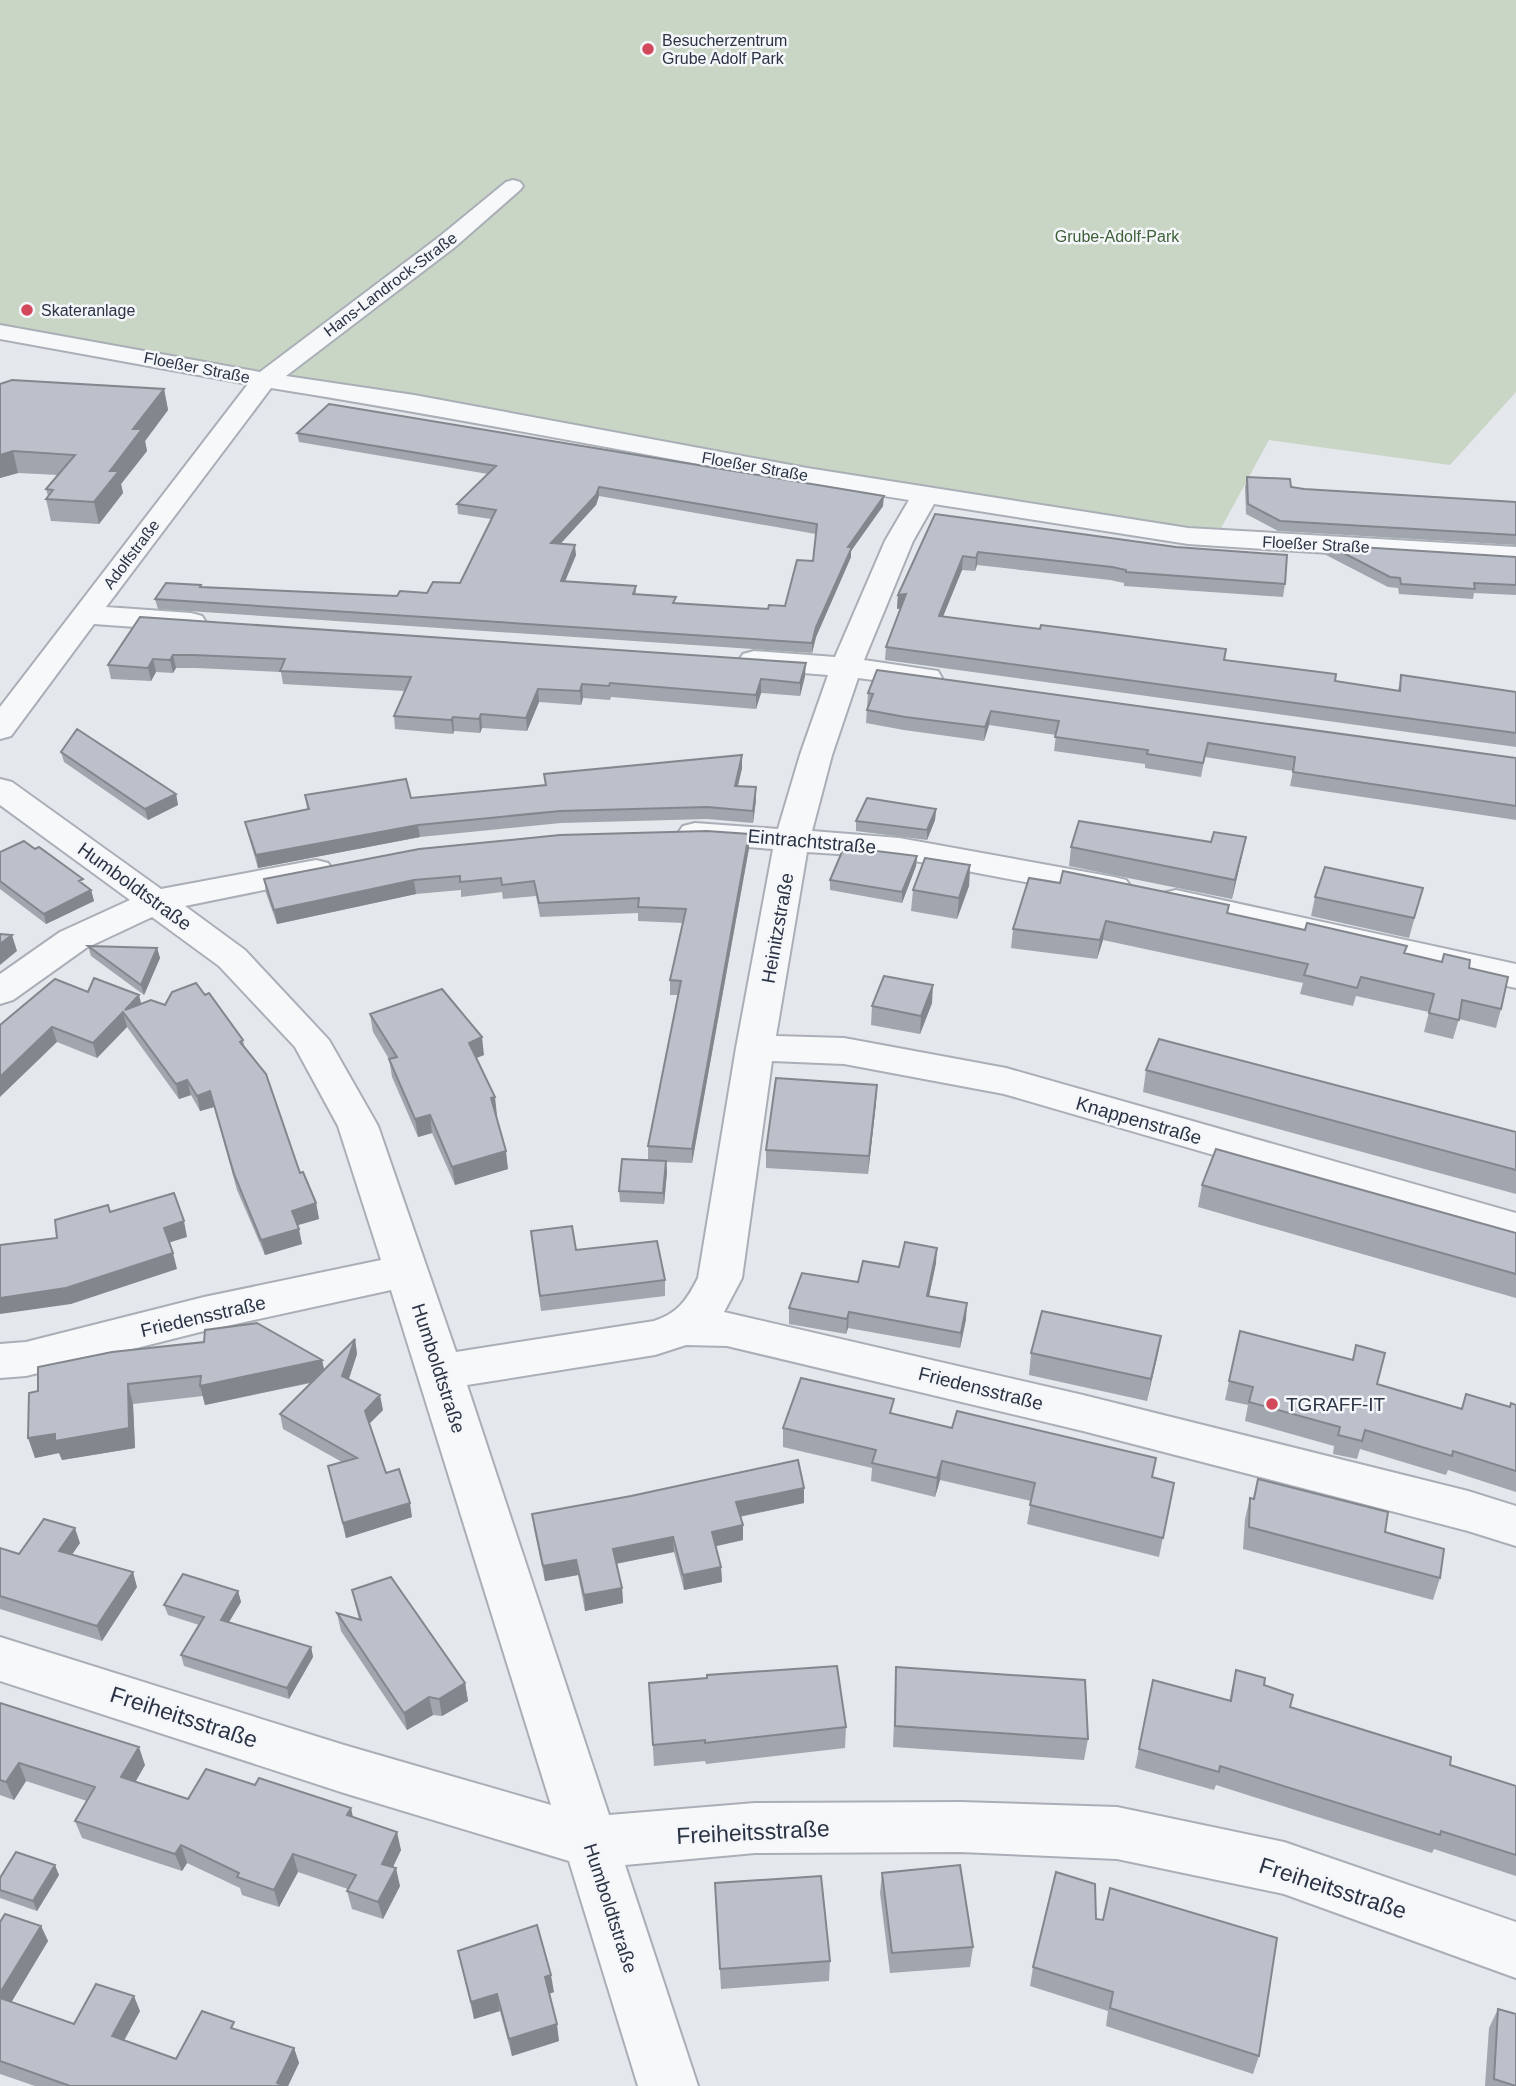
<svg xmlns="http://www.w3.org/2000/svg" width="1516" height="2086" viewBox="0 0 1516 2086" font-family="Helvetica,sans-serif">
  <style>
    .green { fill: #c9d6c5 }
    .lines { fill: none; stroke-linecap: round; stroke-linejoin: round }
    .minor-casing { stroke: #a9aeb7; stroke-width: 4 }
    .minor { fill: #f7f8fa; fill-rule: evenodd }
    .wall { fill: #a1a5ae; fill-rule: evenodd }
    .shaded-wall { fill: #83868d }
    .building { fill: #bbc0ca; stroke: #83868d; stroke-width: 2; fill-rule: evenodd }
    .poi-dot { fill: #d1495b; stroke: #f4f6f9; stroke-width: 2.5 }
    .labels { text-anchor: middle; stroke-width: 5; stroke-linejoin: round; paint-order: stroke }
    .far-poi-label { font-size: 16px; fill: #2b3445; stroke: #f4f6f9; text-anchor: start }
    .far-park-label { font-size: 16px; fill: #3f6138; stroke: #f4f6f9 }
    .far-street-label { font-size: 16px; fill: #2b3445; stroke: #f4f6f9 }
    .street-label { font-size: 19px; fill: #2b3445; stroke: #f4f6f9 }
    .poi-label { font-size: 19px; fill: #2b3445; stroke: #f4f6f9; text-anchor: start }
    .near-street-label { font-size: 23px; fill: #2b3445; stroke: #f4f6f9 }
  </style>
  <rect width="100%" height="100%" fill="#e4e7ec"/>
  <path class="green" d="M0,0H1516V392L1450,465L1269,440L1219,532H1183C787,471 395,394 0,329Z"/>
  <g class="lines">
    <defs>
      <path id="minor" d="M513,180L520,182L523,186L520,190L455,247L286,376L414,395L807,468L1188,528L1516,547V565L1188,544L934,504L913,541L864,660L938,671L942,678L938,685L927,687L858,678L832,755L812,831L899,838L1114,877L1126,880L1132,888L1126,896L1114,899L899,858L807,852L776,1036L844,1038L1006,1068L1516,1213V1243L1004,1094L844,1064L772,1061L742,1278L724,1312L1083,1395L1468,1491L1516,1506V1546L1468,1531L1083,1431L727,1346L686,1345L655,1355L467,1385L609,1815L755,1803L960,1802L1117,1807L1284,1842L1516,1922V1978L1284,1894L1117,1859L960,1852L755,1853L625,1865L698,2086H638L569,1861L344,1793L0,1681V1637L344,1745L551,1805L391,1290L204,1331L26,1376L0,1378V1344L26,1342L204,1297L381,1260L338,1126L295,1047L219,966L152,917L86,948L13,1000L0,1004V974L60,932L130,900L0,805V779L12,782L161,889L316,860L328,863L333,870L328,877L185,906L245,950L329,1040L378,1126L456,1352L654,1321C678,1313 687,1300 698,1278L736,1048L773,849L695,843L683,840L678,833L683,826L695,823L778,829L800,755L828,675L754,669L743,666L739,660L743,654L754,651L835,657L885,541L909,500C696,466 485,422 271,388L106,607L191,613L202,616L206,622L202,628L191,631L94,624L11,736L0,739V707L248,384L0,339V325L260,372L439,237L506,182Z
        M1176,890L1516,964V988L1163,909L1158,901L1163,893Z"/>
    </defs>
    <use href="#minor" class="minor-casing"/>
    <use href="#minor" class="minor"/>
  </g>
  <path class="wall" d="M0,384L164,389L168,410L145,441L147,451L121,484L123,493L99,524L51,521L46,499L48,496L46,489L58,475L18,473L0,478Z
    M297,433L883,506L851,551V557L816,637L812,653L158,609L155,599L201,585L202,587L397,596L427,593L460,583L491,519L458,514L457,504L488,474L299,442ZM599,496L816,534L813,561L785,606L768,609L676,603L636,594V586L565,581L576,555L560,544L596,505Z
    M1247,477L1304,489L1516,502V545L1278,531L1246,514L1245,487Z
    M935,514L1285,584L1283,597L1124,586V583L1110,580L977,565L975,571L962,570L943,616L1224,660L1335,681L1398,691L1401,675L1516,692V747L885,660L886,647L901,608L897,609L898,595Z
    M1328,545L1516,557V595L1474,593L1473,599L1399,594L1398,588L1388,587L1326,555Z
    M140,617L805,676L800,696L761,693L756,709L611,697L610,700L583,698L581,705L539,702L527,731L482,728L480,733L454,731L453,734L395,729L394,716L405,691L283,684L281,672L196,668H176L173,673L156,672L151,681L111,679L108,665Z
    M868,693L1516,758V820L1290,786L1293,771L1205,757L1201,777L1145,768V764L1054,751L1056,735L989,725L984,741L904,730L866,723Z
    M61,752L176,794L178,805L148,820L64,762Z
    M742,755V768L738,786L756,800L753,823L707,819L561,823L420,837L258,868L248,834L245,822L307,809L305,795L411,798L545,785L544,774Z
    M936,809L935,820L927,840L856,831V821Z
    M1246,837L1232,899L1069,866L1071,847L1211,842Z
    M749,848L692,1163L666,1162L667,1172L664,1204L620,1202L619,1191L648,1160V1146L678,995H670V980L683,923L638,921V913L540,917L536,896L503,899L502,892L461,897V890L416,894L277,924L266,893L264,879Z
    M0,852L91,890L94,901L46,924L0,889Z
    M917,856L916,866L902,903L830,890V880Z
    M970,865L969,886L957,919L911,911L913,890Z
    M1029,878L1228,913L1469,968L1501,1009L1496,1028L1459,1019L1453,1039L1424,1032L1429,1012L1356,996L1353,1006L1300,994L1303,983L1103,940L1097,959L1011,948L1013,929Z
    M1423,888L1409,938L1311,916L1315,897Z
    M88,946L157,948L160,958L144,995L91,956Z
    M88,992L141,1004L165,1005L205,995L243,1040L245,1049L300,1173L316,1203L319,1219L297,1225L302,1244L265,1255L237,1190L214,1107L200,1111L191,1095L179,1099L127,1027L97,1058L57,1042L0,1025Z
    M932,1003L920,1034L871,1025L872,1006Z
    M370,1014L484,1055L476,1058L497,1115L496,1116L508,1169L455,1185L432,1133L418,1137L392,1077L389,1059L373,1032Z
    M1146,1070L1516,1132V1194L1143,1092Z
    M876,1103L868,1174L766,1168V1150Z
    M1202,1185L1516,1233V1298L1198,1207Z
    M531,1231L576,1250L665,1280V1296L541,1311Z
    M936,1263L929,1296L966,1319L960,1348L848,1328L846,1334L789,1324V1308L899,1267Z
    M1240,1331L1352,1360L1356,1345L1377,1384L1461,1409L1466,1394L1510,1407L1516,1405V1492L1448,1470L1446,1475L1360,1449L1357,1459L1333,1454L1334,1446L1245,1421L1248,1405L1225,1400Z
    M1161,1336L1147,1401L1029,1375L1031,1353Z
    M355,1339L357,1354L349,1379L383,1410L369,1424L386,1473L412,1517L346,1538L328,1466L342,1462L283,1429L280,1414L311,1383L205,1405L203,1396L133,1404L135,1448L62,1460L59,1453L35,1458L29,1393L322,1360L324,1370Z
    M893,1414L1174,1483L1159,1557L1027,1524L1031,1501L940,1480L935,1497L871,1481L872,1468L783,1447V1428Z
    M1258,1479L1385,1532L1440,1578L1433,1600L1243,1549L1245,1519L1250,1498H1253Z
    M804,1488V1503L740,1517L743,1525V1540L716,1546L721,1567L722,1582L684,1590L674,1552L616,1564L622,1588L623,1603L585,1611L578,1575L545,1581L534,1529L532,1514Z
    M80,1543L72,1554L137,1587L102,1641L0,1609V1548L19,1554Z
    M352,1590L465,1683L468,1701L442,1716L433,1715L407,1730L341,1631L337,1613L359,1620Z
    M238,1591L241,1602L229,1622L311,1647L313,1657L289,1699L184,1666L181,1655L199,1625L168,1615L164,1605Z
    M896,1667L1088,1739L1084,1760L893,1747Z
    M1236,1670L1264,1685L1290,1707L1450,1765L1516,1786V1876L1434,1849L1432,1853L1216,1785L1214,1790L1135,1768L1153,1680L1229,1701Z
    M649,1683L846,1727L845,1748L706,1764L705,1761L654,1766Z
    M0,1703L145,1765L135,1782L188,1799L353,1817L401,1850L393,1867L400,1886L383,1919L352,1909L347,1891L348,1889L298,1872L279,1907L242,1895L240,1888L187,1863L182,1871L82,1838L75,1821L87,1801L26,1781L14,1800L0,1795Z
    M882,1873L973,1947L970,1967L890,1973L880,1893Z
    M59,1875L37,1911L0,1898V1878Z
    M715,1883L830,1961L829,1981L721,1989Z
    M1096,1919L1259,2056L1253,2074L1106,2026L1108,2011L1030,1986L1033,1967Z
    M0,1922L41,1926L48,1941L11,2002L74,2024L140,2011L124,2041L176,2059L237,2030L294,2048L299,2063L288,2086H35L0,2074Z
    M458,1951L554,1992L549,1994L559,2041L512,2056L500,2011L474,2019Z
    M1498,2009L1516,2086H1485L1489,2028Z"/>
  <path class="shaded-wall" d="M164,389L168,410L145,441L147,451L121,484L123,493L99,524L94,502L133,429Z
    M13,451L18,473L0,478V455Z
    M599,487V496L596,505L552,553L551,543Z
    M884,496L883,506L851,551V557L816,637L812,653V643L816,627L848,547Z
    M575,545L576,555L561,591V581Z
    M978,552L977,565L975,571L976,558Z
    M963,556L962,570L938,629L939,616Z
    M906,594V607L897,609L898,595Z
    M173,655L176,668L173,673L170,660Z
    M153,659L156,672L151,681L148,668Z
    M806,663L805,676L800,696V683Z
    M761,679V693L756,709V695Z
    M582,684L583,698L581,705L580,691Z
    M538,689L539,702L527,731L526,718Z
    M991,711L989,725L984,741L985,727Z
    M481,714L482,728L480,733L479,719Z
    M453,717L454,731L453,734L451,720Z
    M742,755V768L735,798V786Z
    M756,787V800L753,823V811Z
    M176,794L178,805L148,820L145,809Z
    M936,809L935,820L927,840V830Z
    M418,825L420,837L258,868L256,855Z
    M749,834V848L692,1163V1149Z
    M1246,837L1242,856L1232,899L1235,880Z
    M917,856L916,866L902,903V892Z
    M970,865L969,886L957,919L959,898Z
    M414,880L416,894L277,924L274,910Z
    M91,890L94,901L46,924L44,914Z
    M1106,921L1103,940L1097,959L1100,940Z
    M12,935L17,951L0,965V944Z
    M157,948L160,958L144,995L141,985Z
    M933,985L932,1003L920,1034L921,1016Z
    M139,995L143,1011L125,1010Z
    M123,1012L127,1027L97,1058L93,1043Z
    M52,1027L57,1042L0,1097V1077Z
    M482,1037L484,1055L471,1060L469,1043Z
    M187,1080L191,1095L179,1099L176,1084Z
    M877,1085L876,1103L868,1174L869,1156Z
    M210,1091L214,1107L200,1111L197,1096Z
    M495,1097L497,1115L493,1116L491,1098Z
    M430,1115L432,1133L418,1137L415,1119Z
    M506,1151L508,1169L455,1185L452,1167Z
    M666,1161L667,1172L664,1204L663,1193Z
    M316,1203L319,1219L295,1226L292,1211Z
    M184,1221L187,1237L168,1243L164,1228Z
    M299,1229L302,1244L265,1255L261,1240Z
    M937,1248L936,1263L926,1311L927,1296Z
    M173,1253L177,1269L71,1304L0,1314V1298Z
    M967,1303L966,1319L960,1348L961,1333Z
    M849,1312L848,1328L846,1334L847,1319Z
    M1161,1336L1157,1358L1147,1401L1151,1379Z
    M355,1339L357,1354L345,1390L342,1376Z
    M322,1360L326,1379L205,1405L200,1386Z
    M128,1384L133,1404L135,1448L62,1460L59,1453L35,1458L28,1438Z
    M380,1395L383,1410L368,1425L365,1411Z
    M942,1461L940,1480L935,1497L937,1478Z
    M804,1488V1503L736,1517V1502Z
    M410,1503L412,1517L346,1538L343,1523Z
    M743,1525V1540L712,1547V1532Z
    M75,1528L80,1543L65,1565L59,1551Z
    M673,1537L674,1552L614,1564L613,1549Z
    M576,1560L578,1575L545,1581L543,1566Z
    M721,1567L722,1582L684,1590L683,1575Z
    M133,1572L137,1587L102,1641L97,1626Z
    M622,1588L623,1603L585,1611L584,1595Z
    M238,1591L241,1602L224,1630L221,1620Z
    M311,1647L313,1657L289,1699L287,1688Z
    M465,1683L468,1701L442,1716L439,1699Z
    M429,1697L433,1715L407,1730L404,1713Z
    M139,1747L145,1765L128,1795L121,1777Z
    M19,1763L26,1781L14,1800L6,1782Z
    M351,1808L355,1826L347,1815Z
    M397,1832L401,1850L386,1881L382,1864Z
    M181,1845L187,1863L182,1871L175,1854Z
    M293,1854L298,1872L279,1907L274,1890Z
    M55,1865L59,1875L37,1911L33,1901Z
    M396,1868L400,1886L383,1919L378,1902Z
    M41,1926L48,1941L5,2013L0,2002V1993Z
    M551,1975L554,1992L548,1994L545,1977Z
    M497,1994L500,2011L474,2019L471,2002Z
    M134,1996L140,2011L118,2051L112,2036Z
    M557,2024L559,2041L512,2056L509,2039Z
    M294,2048L299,2063L288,2086H278L277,2083Z"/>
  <path class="building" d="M12,380L164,389L133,429H142L110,471H119L94,502L46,499L53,490L46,489L75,455L13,451L0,455V384Z
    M329,404L884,496L848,547H852L816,627L812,643L155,599L166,583L201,585L200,587L397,596L400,591L427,593L433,582L460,583L496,510L457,504L496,466L297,433ZM599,487L817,524L813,561L797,560L785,606L769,605L768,609L673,603L676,597L633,594L636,586L561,581L575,545L551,543L596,495Z
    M1247,477L1290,479L1291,487L1304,489L1516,502V535L1280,521L1248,504Z
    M935,514L1176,547L1287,555L1285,584L1126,572V570L1112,567L978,552L976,558L963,556L939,616L1040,629L1041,625L1097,632L1226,649L1224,660L1336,674L1335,681L1400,691L1401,675L1516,692V733L886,647L906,594L898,595Z
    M1328,545L1516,557V585L1474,583L1475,589L1401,584L1400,578L1390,577Z
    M140,617L806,663L800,683L761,679L756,695L610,683L609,686L582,684L580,691L538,689L526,718L481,714L479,719L453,717L451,720L394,716L411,677L280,671L285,659L193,655H173L170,660L153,659L148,668L108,665Z
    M877,670L1516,758V806L1293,772L1295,757L1208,743L1203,763L1147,754L1148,750L1055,737L1059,721L991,711L985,727L905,717L867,710L873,694L868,693Z
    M77,729L176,794L145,809L61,752Z
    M742,755L735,786L756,787L753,811L707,807L560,811L418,825L256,855L245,822L309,809L305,795L406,779L411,798L546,785L544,774Z
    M867,798L936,809L927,830L856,821Z
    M1079,821L1211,842L1214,832L1246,837L1235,880L1071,847Z
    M707,831L749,834L692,1149L648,1146L681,981L670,980L686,909L638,907L639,898L539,903L534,881L502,885L501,878L460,882V876L414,880L274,910L264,879L419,849L560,835Z
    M24,841L35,849L39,847L83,879L79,881L91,890L44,914L0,881V852Z
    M844,847L917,856L902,892L830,880Z
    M925,858L970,865L959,898L913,890Z
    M1325,867L1423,888L1414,918L1315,897Z
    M1063,871L1229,905L1227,913L1305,930L1307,923L1407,946L1404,953L1442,962L1444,954L1470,960L1469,968L1508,977L1501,1009L1462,1000L1459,1020L1429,1013L1434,994L1361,977L1357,988L1304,975L1308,964L1106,921L1100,940L1013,929L1029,878L1060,883Z
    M0,934L12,935L0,944Z
    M88,946L157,948L141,985Z
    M884,976L933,985L921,1016L872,1006Z
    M94,978L139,995L125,1010L151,1000L165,1005L172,992L196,983L205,995L209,993L243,1040L240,1042L266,1074L300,1173L303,1172L316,1203L292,1211L299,1229L261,1240L234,1174L210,1091L197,1096L187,1080L176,1084L123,1012L93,1043L52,1027L0,1077V1025L55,979L88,992Z
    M442,989L482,1037L469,1043L495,1097L491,1098L506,1151L452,1167L430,1115L415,1119L389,1059L397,1057L370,1014Z
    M1159,1039L1516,1132V1170L1146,1070Z
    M776,1078L877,1085L869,1156L766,1150Z
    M1216,1149L1516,1233V1274L1202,1185Z
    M622,1159L666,1161L663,1193L619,1191Z
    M174,1193L184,1221L164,1228L173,1253L66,1288L0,1298V1245L57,1238L55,1220L108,1205L110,1212Z
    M572,1226L576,1250L657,1241L665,1280L540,1296L531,1231Z
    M905,1242L937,1248L927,1296L967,1303L961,1333L849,1312L847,1319L789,1308L802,1273L858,1282L863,1261L899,1267Z
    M1042,1311L1161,1336L1151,1379L1031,1353Z
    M257,1323L322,1360L200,1386L201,1376L128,1384L129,1428L55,1441V1434L28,1438L29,1393L38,1391V1367L112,1352L204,1342L205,1330Z
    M1240,1331L1353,1360L1356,1345L1385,1353L1377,1384L1462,1409L1466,1394L1510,1407L1511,1403L1516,1405V1471L1453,1451L1452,1456L1365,1430L1362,1441L1338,1435L1340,1427L1249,1402L1253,1387L1229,1381Z
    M355,1339L342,1376L380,1395L365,1411L386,1473L399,1469L410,1503L343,1523L328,1466L357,1458L280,1414Z
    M801,1378L894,1399L890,1413L952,1428L957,1411L1156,1458L1152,1477L1174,1483L1163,1538L1030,1505L1035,1483L942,1461L937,1478L872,1463L876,1450L783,1428Z
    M798,1460L804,1488L736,1502L743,1525L712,1532L721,1567L683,1575L673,1537L613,1549L622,1588L584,1595L576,1560L543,1566L532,1514L631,1496Z
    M1258,1479L1388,1512L1385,1532L1444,1549L1440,1578L1249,1527L1250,1498L1254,1499Z
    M44,1519L75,1528L59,1551L133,1572L97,1626L0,1596V1548L19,1554Z
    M183,1574L238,1591L221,1620L311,1647L287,1688L181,1655L204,1617L164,1605Z
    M391,1577L465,1683L439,1699L429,1697L404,1713L337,1613L361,1620L352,1590Z
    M837,1666L846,1727L705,1743V1740L653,1745L649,1683L707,1678V1675Z
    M896,1667L1085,1680L1088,1739L895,1726Z
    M1236,1670L1265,1678L1264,1685L1293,1695L1290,1707L1451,1757L1450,1765L1516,1786V1855L1441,1831L1440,1835L1220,1766L1219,1772L1139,1749L1153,1680L1231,1701Z
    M0,1703L139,1747L121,1777L188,1799L206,1769L255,1785L259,1778L351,1808L347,1815L397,1832L382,1864L396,1868L378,1902L347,1891L356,1875L293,1854L274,1890L237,1877L239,1873L181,1845L175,1854L75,1821L95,1787L19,1763L6,1782L0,1780Z
    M16,1852L55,1865L33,1901L0,1890V1878Z
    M960,1865L973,1947L892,1953L882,1873Z
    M1056,1872L1095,1884L1096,1919L1103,1920L1110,1888L1277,1938L1259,2056L1110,2008L1113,1992L1033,1967Z
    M821,1876L830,1961L720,1969L715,1883Z
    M5,1914L41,1926L0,1993V1922Z
    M537,1925L551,1975L545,1977L557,2024L509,2039L497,1994L471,2002L458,1951Z
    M96,1984L134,1996L112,2036L176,2059L202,2011L234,2022L231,2028L294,2048L277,2083L285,2086H70L0,2061V1998L74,2024Z
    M1498,2009L1516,2014V2086L1494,2079Z"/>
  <g class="poi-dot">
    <circle cx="648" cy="49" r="7"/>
    <circle cx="27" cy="310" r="7"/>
    <circle cx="1272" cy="1404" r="7"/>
  </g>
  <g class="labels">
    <g class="far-poi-label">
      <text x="662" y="46">Besucherzentrum<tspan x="662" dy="18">Grube Adolf Park</tspan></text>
      <text x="41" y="316">Skateranlage</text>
    </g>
    <g class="far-park-label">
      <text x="1117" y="242">Grube-Adolf-Park</text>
    </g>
    <g class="far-street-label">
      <text transform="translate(390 284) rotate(-37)" y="6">Hans-Landrock-Straße</text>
      <text transform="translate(197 367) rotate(11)" y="6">Floeßer Straße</text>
      <text transform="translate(755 466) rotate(10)" y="6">Floeßer Straße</text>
      <text transform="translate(1316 544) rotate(3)" y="6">Floeßer Straße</text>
      <text transform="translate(131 554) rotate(-53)" y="6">Adolfstraße</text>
    </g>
    <g class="street-label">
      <text transform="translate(812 841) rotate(5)" y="7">Eintrachtstraße</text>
      <text transform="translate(135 886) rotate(36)" y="7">Humboldtstraße</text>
      <text transform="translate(777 928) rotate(-80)" y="7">Heinitzstraße</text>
      <text transform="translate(1139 1120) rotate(16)" y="7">Knappenstraße</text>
      <text transform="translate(203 1316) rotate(-13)" y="7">Friedensstraße</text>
      <text transform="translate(439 1368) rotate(72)" y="7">Humboldtstraße</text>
      <text transform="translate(981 1388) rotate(14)" y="7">Friedensstraße</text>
      <text transform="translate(611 1908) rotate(72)" y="7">Humboldtstraße</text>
    </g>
    <g class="poi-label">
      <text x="1286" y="1411">TGRAFF-IT</text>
    </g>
    <g class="near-street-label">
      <text transform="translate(184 1717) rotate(18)" y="8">Freiheitsstraße</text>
      <text transform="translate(753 1832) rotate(-3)" y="8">Freiheitsstraße</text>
      <text transform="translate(1333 1888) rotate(18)" y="8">Freiheitsstraße</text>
    </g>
  </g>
</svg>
